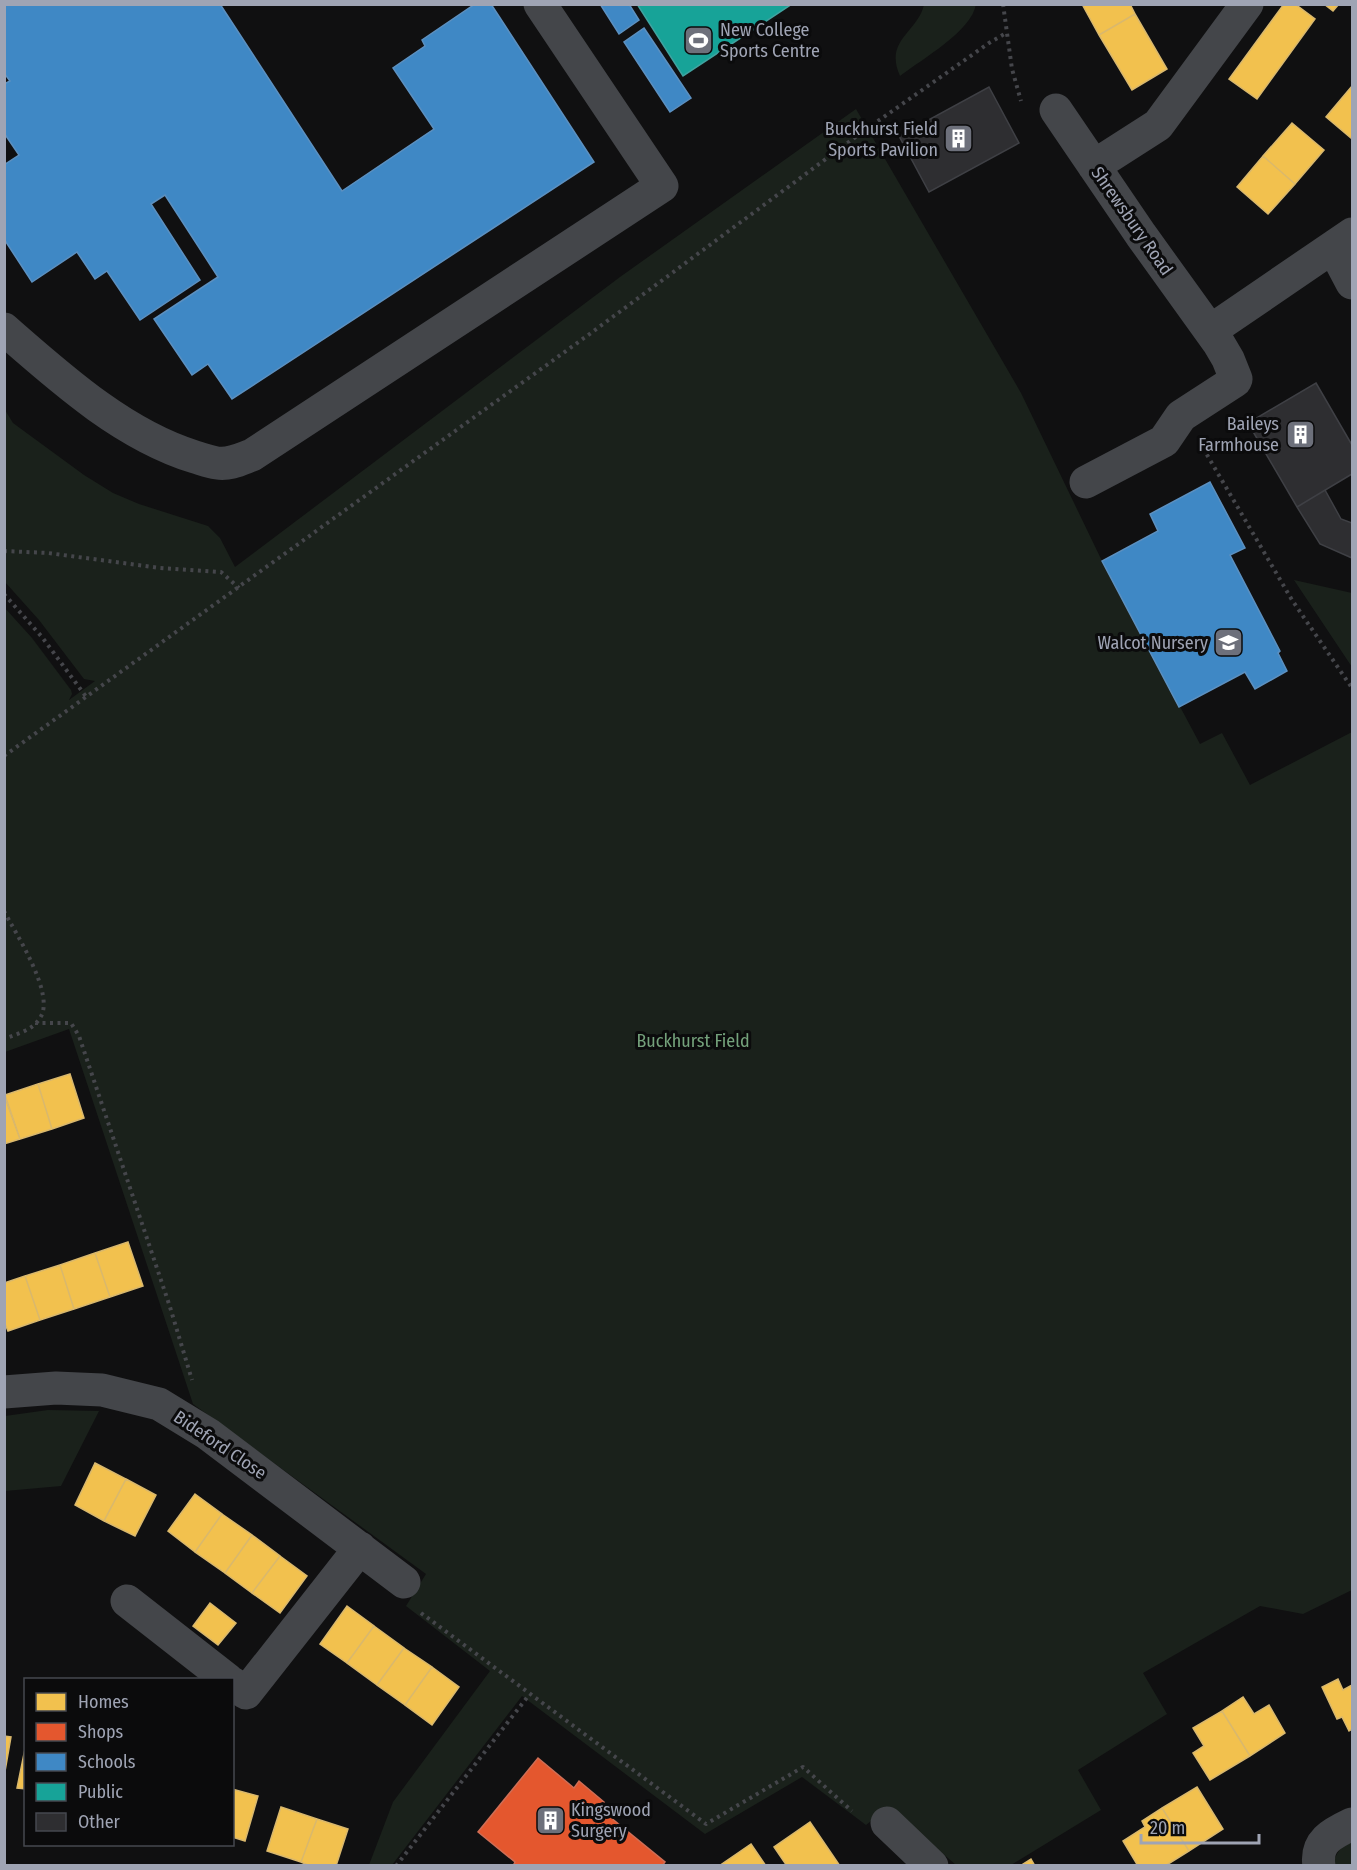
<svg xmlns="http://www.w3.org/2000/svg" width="1357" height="1870" viewBox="0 0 1357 1870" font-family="'Fira Sans Condensed',sans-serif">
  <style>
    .green { fill: #1a211b }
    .homes { fill: #f2c14e; stroke: #d9b86d; stroke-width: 1.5 }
    .shops { fill: #e4572e; stroke: #cf6e56; stroke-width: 1.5 }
    .schools { fill: #3f88c5; stroke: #5c90c0; stroke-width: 1.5 }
    .public { fill: #17a398; stroke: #40a3a0; stroke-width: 1.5 }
    .building { fill: #2e2e31; stroke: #3f4045; stroke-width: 1.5 }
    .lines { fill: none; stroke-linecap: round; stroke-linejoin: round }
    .path { stroke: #45464b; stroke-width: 4; stroke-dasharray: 3 4.5; stroke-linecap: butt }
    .minor { stroke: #44464a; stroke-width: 33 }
    .labels { text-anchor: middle; stroke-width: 6; stroke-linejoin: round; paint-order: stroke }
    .poi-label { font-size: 18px; fill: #9fa4b4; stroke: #0b0b0c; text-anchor: end }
    .street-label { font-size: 18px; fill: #9fa4b4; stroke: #0b0b0c }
    .park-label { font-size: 18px; fill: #74a17b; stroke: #0b0b0c }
  </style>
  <rect width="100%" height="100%" fill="#101011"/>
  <path class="green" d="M924,5L976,4C972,31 922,59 900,76C884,40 917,33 924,5Z
    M856,109L1021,393L1102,561L1200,744L1222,733L1250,785L1352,732V1590L1303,1614L1260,1606L1143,1673L1167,1714L1078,1770L1101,1810L1011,1865H956L889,1807L866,1825L802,1777L705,1834L522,1696L392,1865H369L393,1802L490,1671L406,1606L426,1574L193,1404L69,1029L5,1052L4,607L32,638L71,690L72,694L69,700L95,681L84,679L39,620L5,582V410L13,423L84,475L113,493L139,504L208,526L220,538L235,567L620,277Z
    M1294,580L1352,593V667Z
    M48,1410L99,1411L61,1486L5,1491V1416Z
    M1352,1838V1865L1332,1866C1336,1853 1342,1845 1352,1838Z"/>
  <path class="homes" d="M1082,4H1130L1135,14L1099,35Z
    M1284,4H1295L1315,19L1257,99L1229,79Z
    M1324,4H1339L1333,11Z
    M1135,14L1167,69L1132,90L1099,35Z
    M1352,86V139L1326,117Z
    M1292,123L1324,150L1295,184L1263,156Z
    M1263,156L1295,184L1268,214L1237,187Z
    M70,1074L84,1118L52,1129L38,1084Z
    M38,1084L52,1129L20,1139L5,1095Z
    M4,1095L20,1139L4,1144Z
    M128,1242L143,1286L110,1297L95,1253Z
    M95,1253L110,1297L74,1309L60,1265Z
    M60,1265L74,1309L40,1320L25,1276Z
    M25,1276L40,1320L8,1331L4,1321V1283Z
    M95,1463L126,1479L104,1521L75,1505Z
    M126,1479L156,1495L135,1536L104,1521Z
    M195,1494L222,1514L195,1552L168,1531Z
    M222,1514L252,1535L225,1573L195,1552Z
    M252,1535L280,1556L252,1593L225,1573Z
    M280,1556L307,1576L280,1613L252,1593Z
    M210,1603L236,1623L218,1645L193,1626Z
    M347,1606L374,1626L347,1663L320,1644Z
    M374,1626L404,1648L377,1685L347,1663Z
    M404,1648L432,1667L405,1705L377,1685Z
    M432,1667L459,1687L432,1725L405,1705Z
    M1338,1679L1343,1690L1352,1685V1729L1349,1731L1342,1717L1337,1719L1322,1687Z
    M1243,1697L1254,1714L1269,1705L1285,1733L1250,1756L1222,1711Z
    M1222,1711L1250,1756L1210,1780L1193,1753L1204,1746L1193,1728Z
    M4,1736L11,1737L4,1777Z
    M26,1744V1789L17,1788Z
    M1197,1787L1223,1829L1189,1851L1162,1808Z
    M232,1789L258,1796L245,1841L232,1837Z
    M281,1807L317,1819L301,1862L267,1851Z
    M1162,1808L1189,1851L1165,1866H1138L1123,1841L1145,1827L1142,1821Z
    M317,1819L348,1829L336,1866H310L301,1862Z
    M810,1822L840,1866H787L774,1847Z
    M751,1844L766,1866H719Z
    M1031,1859L1035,1866H1020Z"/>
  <path class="shops" d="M538,1758L574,1788L579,1781L604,1802L599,1808L665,1862L662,1866H513L515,1862L478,1832Z"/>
  <path class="schools" d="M4,4H220L342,191L434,129L393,68L425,46L422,40L475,4H491L594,162L232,399L208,364L192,375L154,319L218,277L165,195L151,204L200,280L140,320L107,271L95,279L77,252L32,282L4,239V165L19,155L4,133V84L10,81L4,73Z
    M600,4H629L639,20L619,34Z
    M644,28L691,98L670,112L624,42Z
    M1210,482L1245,548L1230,555L1280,651L1278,653L1287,671L1255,689L1245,672L1179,707L1102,561L1158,531L1150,514Z"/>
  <path class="public" d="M637,4H792L683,76Z"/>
  <path class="building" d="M989,87L1019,143L929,192L899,136Z
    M1316,383L1352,445V474L1297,507L1248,423Z
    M1325,490L1341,519L1352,523V558L1320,544L1297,507Z"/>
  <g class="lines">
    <path class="path" d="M1003,4L1012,69L1021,101
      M1203,448L1292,600L1352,688
      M4,551L48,553L160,568L221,572L239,588
      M4,594L42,637L87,698
      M4,756L591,333L861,133L989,43L1006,33
      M4,911C16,934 56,995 40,1018C33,1030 17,1034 4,1039
      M35,1023H71L79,1036L170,1307L192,1380
      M421,1613L706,1824L803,1767L852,1811
      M396,1866L529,1695"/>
    <path class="minor" d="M1056,110L1141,235L1218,342L1228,359L1236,379L1235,381L1181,416L1164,441L1086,482
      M1094,166L1158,125L1247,4
      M1333,247L1352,283
      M4,329C60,378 123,435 195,457C202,459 210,462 217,463C230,465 241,459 252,455L662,186L540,4
      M1210,331L1352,234
      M4,1392L56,1388L102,1390L159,1404L208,1434L404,1582
      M127,1601L228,1680
      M232,1683L246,1693L360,1548
      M887,1823L932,1866
      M1319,1866C1315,1841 1333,1833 1352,1824"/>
  </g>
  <defs>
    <symbol id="stadium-square" viewBox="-11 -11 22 22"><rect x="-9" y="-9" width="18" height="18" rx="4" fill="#6d707b" stroke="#0b0b0c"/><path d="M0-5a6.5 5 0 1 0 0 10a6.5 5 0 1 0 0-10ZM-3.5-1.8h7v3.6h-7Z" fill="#fff"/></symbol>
    <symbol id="building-square" viewBox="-11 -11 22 22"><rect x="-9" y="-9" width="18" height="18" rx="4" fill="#6d707b" stroke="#0b0b0c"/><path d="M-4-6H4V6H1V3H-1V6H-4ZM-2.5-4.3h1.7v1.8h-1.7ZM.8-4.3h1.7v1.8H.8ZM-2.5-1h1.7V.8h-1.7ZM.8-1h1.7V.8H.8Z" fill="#fff"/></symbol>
    <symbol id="school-square" viewBox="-11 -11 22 22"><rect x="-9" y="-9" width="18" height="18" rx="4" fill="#6d707b" stroke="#0b0b0c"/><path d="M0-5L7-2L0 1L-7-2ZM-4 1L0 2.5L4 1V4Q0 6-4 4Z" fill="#fff"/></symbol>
  </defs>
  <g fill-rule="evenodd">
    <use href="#stadium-square" x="682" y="24" width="33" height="33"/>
    <use href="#building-square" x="942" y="122" width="33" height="33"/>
    <use href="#building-square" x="1284" y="418" width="33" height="33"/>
    <use href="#school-square" x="1212" y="626" width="33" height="33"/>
    <use href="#building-square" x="534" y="1804" width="33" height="33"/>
  </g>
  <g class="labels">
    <g class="poi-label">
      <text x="720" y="36" text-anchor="start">New College<tspan x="720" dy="21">Sports Centre</tspan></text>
      <text x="938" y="135">Buckhurst Field<tspan x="938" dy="21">Sports Pavilion</tspan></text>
      <text x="1279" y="430">Baileys<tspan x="1279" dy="21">Farmhouse</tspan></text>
      <text x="1208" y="649">Walcot Nursery</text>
      <text x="571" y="1816" text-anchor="start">Kingswood<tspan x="571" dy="21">Surgery</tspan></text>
    </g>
    <g class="street-label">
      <text transform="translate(1132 221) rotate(55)" y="6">Shrewsbury Road</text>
      <text transform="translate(220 1445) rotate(34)" y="6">Bideford Close</text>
    </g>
    <g class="park-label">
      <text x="693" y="1047">Buckhurst Field</text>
    </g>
  </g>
  <rect width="1357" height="1870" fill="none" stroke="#9fa4b4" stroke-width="12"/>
  <rect x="24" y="1678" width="210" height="168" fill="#0b0b0c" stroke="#46484f" stroke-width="1.5"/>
  <rect x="36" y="1693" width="30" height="18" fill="#f2c14e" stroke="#46484f" stroke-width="1.5"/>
  <text x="78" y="1708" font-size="18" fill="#9fa4b4">Homes</text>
  <rect x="36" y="1723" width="30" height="18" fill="#e4572e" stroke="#46484f" stroke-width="1.5"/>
  <text x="78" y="1738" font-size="18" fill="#9fa4b4">Shops</text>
  <rect x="36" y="1753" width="30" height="18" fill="#3f88c5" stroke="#46484f" stroke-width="1.5"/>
  <text x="78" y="1768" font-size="18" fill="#9fa4b4">Schools</text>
  <rect x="36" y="1783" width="30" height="18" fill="#17a398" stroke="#46484f" stroke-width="1.5"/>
  <text x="78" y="1798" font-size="18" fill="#9fa4b4">Public</text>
  <rect x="36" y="1813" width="30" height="18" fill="#2e2e31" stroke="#46484f" stroke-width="1.5"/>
  <text x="78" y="1828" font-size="18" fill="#9fa4b4">Other</text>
  <path d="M1141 1834v9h118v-9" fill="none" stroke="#9fa4b4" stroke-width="3"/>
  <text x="1150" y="1834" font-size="18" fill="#9fa4b4" stroke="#0b0b0c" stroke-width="4.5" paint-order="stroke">20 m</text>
</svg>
